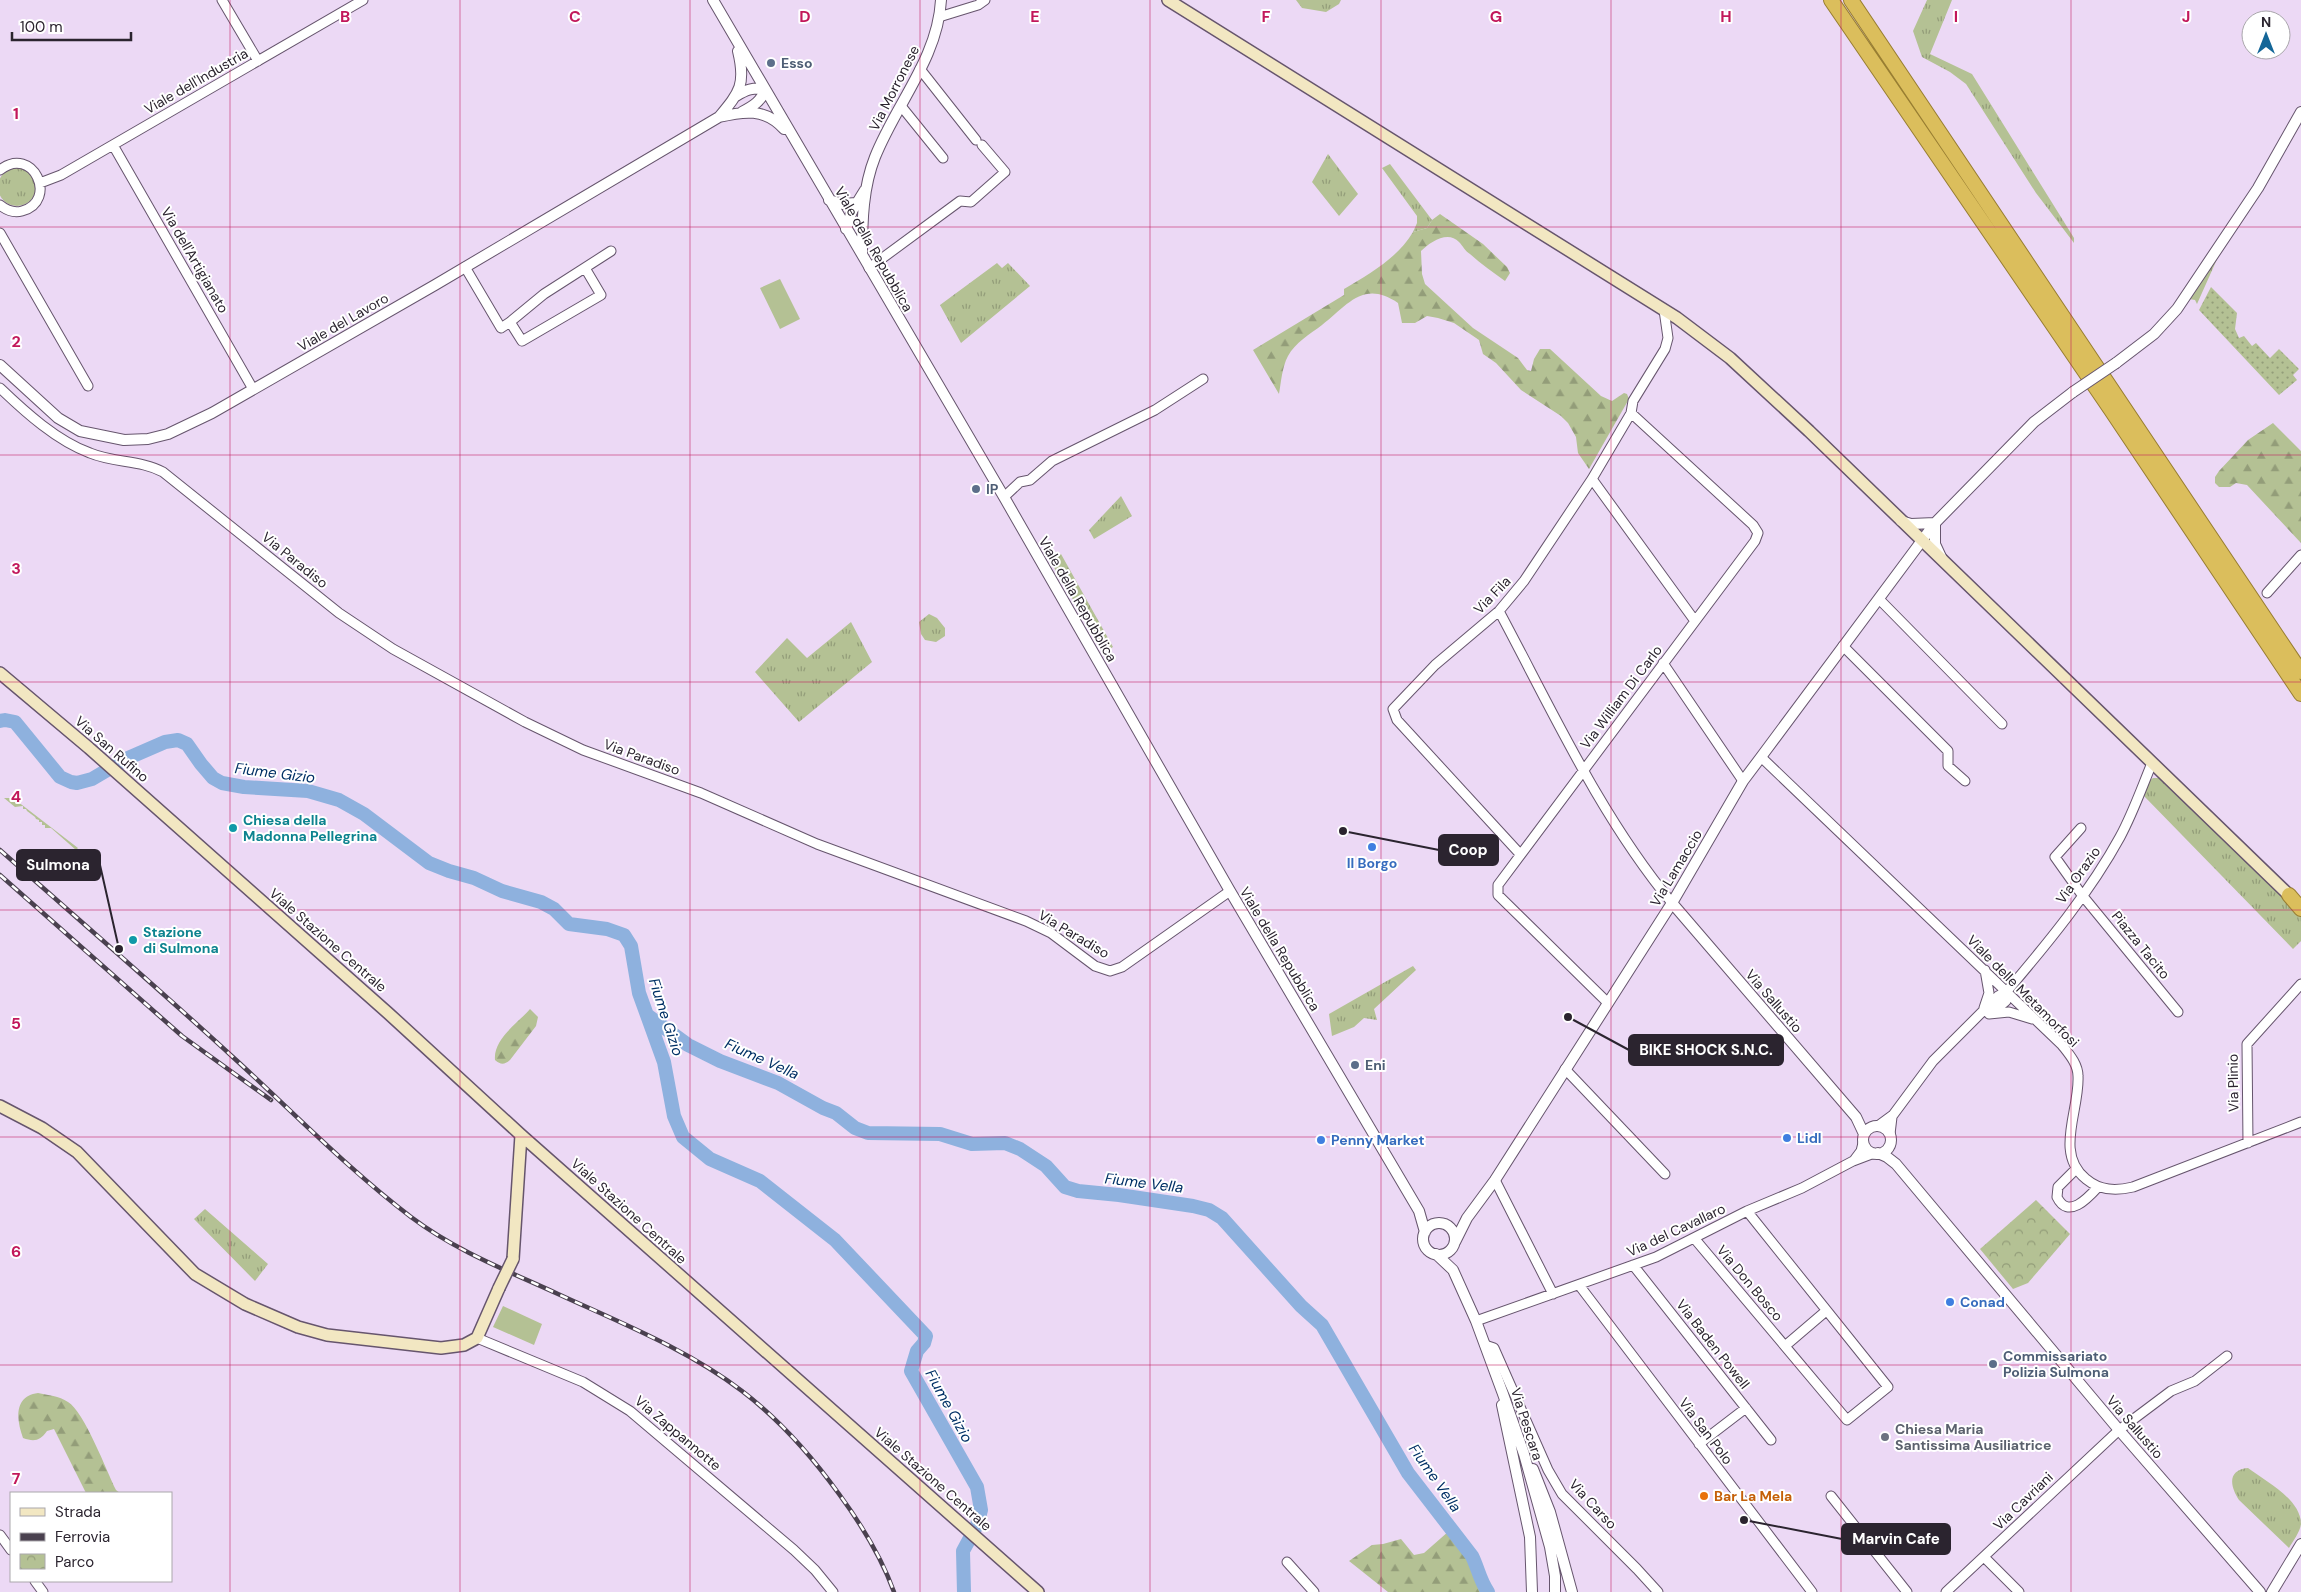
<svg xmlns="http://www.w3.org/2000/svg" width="2301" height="1592" viewBox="0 0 2301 1592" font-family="'DM Sans',sans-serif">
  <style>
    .grass { fill: url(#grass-tufts) }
    .forest { fill: url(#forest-firs) }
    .park { fill: url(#park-crowns) }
    .garden { fill: url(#garden-dots) }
    .pitch { fill: #b4c194 }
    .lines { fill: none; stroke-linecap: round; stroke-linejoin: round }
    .river { stroke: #8eb1de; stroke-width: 14 }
    .minor-casing { stroke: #66556d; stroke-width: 11 }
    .tertiary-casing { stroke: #66556d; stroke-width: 12 }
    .secondary-casing { stroke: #66556d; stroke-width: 14 }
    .trunk-casing { stroke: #987e32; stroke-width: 16 }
    .minor { stroke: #fff; stroke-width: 9 }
    .tertiary { stroke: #fff; stroke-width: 10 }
    .secondary { stroke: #f2e7c2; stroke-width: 11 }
    .trunk { stroke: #dbbe5c; stroke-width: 14 }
    .rail-casing { stroke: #4a414f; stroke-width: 4.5 }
    .rail { stroke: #fff; stroke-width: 2.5; stroke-dasharray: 8; stroke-linecap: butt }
    .tertiary-bridge-casing { stroke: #66556d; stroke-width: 12; stroke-linecap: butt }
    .secondary-bridge-casing { stroke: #66556d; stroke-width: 14; stroke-linecap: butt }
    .tertiary-bridge { stroke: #fff; stroke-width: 10 }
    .secondary-bridge { stroke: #f2e7c2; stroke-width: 11 }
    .grid { fill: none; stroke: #c2185b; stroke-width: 1; stroke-opacity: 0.55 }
    .service-dot { fill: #5c6f8a; stroke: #fff; stroke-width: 2 }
    .culture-dot { fill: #0f9aa8; stroke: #fff; stroke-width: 2 }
    .shop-dot { fill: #3f7fe0; stroke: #fff; stroke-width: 2 }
    .worship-dot { fill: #6b7280; stroke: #fff; stroke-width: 2 }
    .food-dot { fill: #e8710a; stroke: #fff; stroke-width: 2 }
    .labels { text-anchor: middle; stroke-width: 4; stroke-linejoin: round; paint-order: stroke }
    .service-label { font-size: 14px; font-weight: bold; fill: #4e5e75; stroke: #fff; text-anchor: start }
    .street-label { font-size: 14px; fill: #2b242f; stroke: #fff }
    .culture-label { font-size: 14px; font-weight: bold; fill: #0d838f; stroke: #fff; text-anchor: start }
    .shop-label { font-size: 14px; font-weight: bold; fill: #366cbe; stroke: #fff; text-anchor: start }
    .worship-label { font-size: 14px; font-weight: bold; fill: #5b616d; stroke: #fff; text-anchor: start }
    .food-label { font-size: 14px; font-weight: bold; fill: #c56008; stroke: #fff; text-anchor: start }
    .water-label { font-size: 15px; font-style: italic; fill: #003065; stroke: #fff }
    .grid-label { font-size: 16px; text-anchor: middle; font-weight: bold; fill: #c2185b; stroke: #fff; stroke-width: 4; stroke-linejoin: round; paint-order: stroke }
    .leader { fill: none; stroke: #2b242f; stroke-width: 2 }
    .callout-dot { fill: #2b242f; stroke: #fff; stroke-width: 2 }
    .callout { fill: #2b242f; stroke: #2b242f; stroke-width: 2 }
    .callout-label { font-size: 15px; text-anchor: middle; font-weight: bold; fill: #fff }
  </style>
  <defs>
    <pattern id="grass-tufts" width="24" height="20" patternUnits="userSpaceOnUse" patternTransform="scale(1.25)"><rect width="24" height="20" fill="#b4c194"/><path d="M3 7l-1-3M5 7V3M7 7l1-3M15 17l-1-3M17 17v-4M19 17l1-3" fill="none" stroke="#939d79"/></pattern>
    <pattern id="forest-firs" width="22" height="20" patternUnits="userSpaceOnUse" patternTransform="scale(1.25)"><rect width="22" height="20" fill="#b4c194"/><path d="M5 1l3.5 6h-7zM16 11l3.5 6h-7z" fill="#939d79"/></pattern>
    <pattern id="park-crowns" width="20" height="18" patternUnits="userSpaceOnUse" patternTransform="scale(1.25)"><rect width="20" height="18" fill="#b4c194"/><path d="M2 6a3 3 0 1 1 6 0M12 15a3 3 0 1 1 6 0" fill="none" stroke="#939d79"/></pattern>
    <pattern id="garden-dots" width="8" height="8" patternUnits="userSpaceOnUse" patternTransform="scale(1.25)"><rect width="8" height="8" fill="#b4c194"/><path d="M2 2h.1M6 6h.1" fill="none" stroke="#939d79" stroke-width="1.8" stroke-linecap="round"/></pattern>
  </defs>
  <rect width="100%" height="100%" fill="#ecd9f5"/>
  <path class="grass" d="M1296,0H1341L1339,4L1326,12L1302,8Z
    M1927,0H1952L1930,54L1972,74L2074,238V243L2036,193L1966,84L1950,72L1922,57L1913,31Z
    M1328,154L1358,194L1339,216L1312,182Z
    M1390,164L1432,220L1427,228L1413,232L1417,223V216L1382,168Z
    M-2 187a19 19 0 1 1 38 0a19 19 0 1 1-38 0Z
    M2218,251V257L2197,304L2195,300L2189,299Z
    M997,263L1002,268L1008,263L1030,286L961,343L940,305Z
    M1121,496L1132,516L1094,539L1089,530Z
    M1061,554L1113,647L1104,652L1049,559Z
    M929,614L937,618L945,628V636L936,642L925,640L921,634L919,622Z
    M851,622L872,662L799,722L755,672L787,638L807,658Z
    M2153,778H2161L2301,914V941L2293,949L2143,795L2149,781Z
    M4,798H13L78,848L76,850L51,828H45V825H42V822H39V820L36,819L35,817L27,811L26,809H23V806L15,807Z
    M1413,966L1416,970L1374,1009L1377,1020L1364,1018L1354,1027L1332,1036L1329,1014Z
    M205,1209L268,1264L255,1281L194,1219Z
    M2248,1468C2265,1481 2301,1499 2301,1524C2300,1532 2293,1541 2289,1548L2239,1500C2230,1486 2227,1470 2248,1468Z"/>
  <path class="forest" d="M1440,214L1483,244L1507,267L1510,273L1505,281C1493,272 1481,264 1470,254C1465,251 1463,246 1459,242C1448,230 1430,242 1421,251L1422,274L1425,284L1473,328L1518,358L1527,370L1531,371L1534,359L1540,349H1550L1601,396L1612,401L1624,393L1627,394L1629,399L1589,469L1578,453L1576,437L1568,423L1561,416L1521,390L1496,363L1483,354L1479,340L1454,323L1438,318L1427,316L1415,323H1402L1398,303C1363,279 1347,306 1322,325C1310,334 1295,343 1288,356C1282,367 1281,383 1279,394L1253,350L1344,295V289C1369,274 1398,258 1413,232L1427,228L1432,220Z
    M2273,423L2301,451V543L2247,485L2236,483L2230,487H2219L2215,483V477L2219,471L2248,440Z
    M530,1009L538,1017L536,1026L510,1060C504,1065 501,1065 495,1060C493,1039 518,1023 530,1009Z
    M38,1393C48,1395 59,1396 68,1402C84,1411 107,1472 116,1490L120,1493H86L54,1429L47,1431C40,1441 34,1442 23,1438C16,1419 14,1396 38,1393Z
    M1449,1531C1463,1551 1478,1568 1481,1592H1388L1349,1561L1372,1545L1383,1544L1401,1539L1414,1555L1424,1553Z"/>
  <path class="park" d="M2036,1200L2070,1234L2028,1283L2013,1289L1980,1249Z"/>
  <path class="garden" d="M2211,287L2237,313L2235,329L2239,338L2244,336L2252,346L2256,343L2270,358L2279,349L2299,369L2293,375L2297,380L2279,395L2199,310Z"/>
  <path class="pitch" d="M780,279L800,319L780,329L760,288Z
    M503,1306L542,1324L534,1345L493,1327Z"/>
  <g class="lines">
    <path class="river" d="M0,721L5,720L15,722L60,777L71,782L77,783L92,779L126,759L165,742L178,740L187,744L201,764L213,778L222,783L244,787L308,791L339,800L364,814L429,863L449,871L474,878L502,891L541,902L554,909L569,924L607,929L624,935L631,946L639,993L664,1062L674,1116L683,1137L710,1159L760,1181L835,1240L926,1336L924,1343L917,1351L911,1371L977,1487L981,1510L977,1525L963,1551L964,1592
      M647,1015L688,1045L720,1061L778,1083L823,1108L836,1113L855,1128L868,1133L940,1134L972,1144L1005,1143L1020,1149L1046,1166L1065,1187L1078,1191L1119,1195L1193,1206L1209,1210L1222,1218L1301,1306L1322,1325L1408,1473L1472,1556C1478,1568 1480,1581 1488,1592"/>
    <defs>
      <path id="minor" d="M222,0L258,61
        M939,17L978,5L985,0
        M920,69L976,140
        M901,106L943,158
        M113,145L253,389
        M0,170C33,144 59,201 22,211C14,213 6,210 0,205
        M40,183L61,175L363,0
        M0,233L88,386
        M465,267L501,328L510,322L522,341L601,295L585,268
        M869,268L960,201L971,202L1005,172L982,145
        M510,322L544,294L611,251
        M0,388C25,412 57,441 90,453C114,463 141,460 163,472L339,613L393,649L525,722L583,750L701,793L817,844L1026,921L1051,933L1095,966L1110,971L1122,967L1230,891
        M1592,479L1695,621
        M1004,497L1020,482L1030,480L1052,461L1155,410L1203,379
        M2267,593L2301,555
        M1879,599L2002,724
        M1499,611C1552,710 1600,816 1672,903
        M1843,646L1948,751V766L1965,781
        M1663,663L1743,781
        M1761,757L2062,1045C2069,1054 2078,1064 2078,1076C2080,1110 2054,1153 2086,1179C2100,1191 2116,1191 2133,1187L2301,1122
        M2081,828L2055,857L2082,895L2178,1012
        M1520,854L1397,720L1393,709L1435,665L1499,611L1524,581L1592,479L1631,413L1633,401L1665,349L1668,338L1664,310
        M1608,1003L1498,895V885L1755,541L1758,533L1753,525L1631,413
        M1984,1008L1989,993L1985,970
        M1993,1012L2006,1001L2007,991
        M1989,1014L2009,1012L2032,1019
        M1565,1069L1665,1174
        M1878,1126L1893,1115L1933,1061L1998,996L2007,991C2047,944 2090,892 2120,837C2133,813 2142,787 2152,763
        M1890,1134L1892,1117
        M2248,1143L2247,1044L2301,984
        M1855,1159L1861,1151L1863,1143
        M2076,1169L2058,1187L2057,1197C2068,1220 2088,1198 2098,1187
        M1495,1180L1553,1294
        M1694,1238L1847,1420L1888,1387L1747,1211
        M1633,1265L1771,1440
        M1579,1285L1812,1592
        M1476,1321L1656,1257L1747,1211L1802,1188L1853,1161L1874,1153
        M477,1338L583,1382L630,1411L794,1550L815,1570L833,1592
        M1485,1345L1494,1348L1548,1470L1562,1494L1637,1569L1658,1592
        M1785,1346L1826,1311
        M1699,1444L1746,1408
        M1831,1496L1907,1592
        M0,1535L11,1550
        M1984,1557L2019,1592
        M1287,1562L1314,1592
        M35,1581L43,1592
        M1946,1592L2119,1430L2171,1391L2195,1381L2227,1356"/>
      <path id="tertiary" d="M713,0L1004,497L1230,891L1419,1211L1425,1232
        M736,96C746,90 753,87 765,89
        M742,112C753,106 762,101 765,89
        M719,117C740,92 746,84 738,51
        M829,200L843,204L856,203
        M846,229L852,211L865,190
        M862,254C862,221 863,187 875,157C896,104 938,58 941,0
        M2116,363L2154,334L2177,309L2258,188L2301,112
        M0,365L58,418L80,431L124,440L148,439L168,434L212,413L435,285L719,117C744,111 765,108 784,129
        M1901,521L1911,524L1935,523
        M1935,523V544L1942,559
        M1672,903L1856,1117L1864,1134
        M1863 1140a14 14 0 1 1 28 0a14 14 0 1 1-28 0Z
        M1878,1153L1887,1157L1896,1164L2119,1430L2260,1592
        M1423 1239a16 16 0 1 1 32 0a16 16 0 1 1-32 0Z
        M1455,1242L1467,1218L1495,1180L1672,903L1743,781L1761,757L1935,523L2034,422L2073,392
        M1436,1254L1453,1270L1476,1321L1503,1394L1524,1454L1550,1547L1555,1576V1592
        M1502,1405L1530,1537L1532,1592
        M1533,1469L1550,1512L1572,1592
        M2272,1592L2301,1544"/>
      <path id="secondary" d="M1168,0L1677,318L1730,358L1809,431L2289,895
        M0,673L89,748L388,1013L521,1135L1038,1592
        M0,1106L42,1128L77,1152L195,1274L245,1304L298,1327L327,1335L441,1348L464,1345L477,1338L499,1288
        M513,1259L521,1135"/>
      <path id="trunk" d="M1831,0L2111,410L2301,694
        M1851,0L2301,672
        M2289,895L2301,909"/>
    </defs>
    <use href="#minor" class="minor-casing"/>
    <use href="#tertiary" class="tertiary-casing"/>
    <use href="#secondary" class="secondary-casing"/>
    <use href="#trunk" class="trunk-casing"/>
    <use href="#minor" class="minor"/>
    <use href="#tertiary" class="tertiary"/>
    <use href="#secondary" class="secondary"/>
    <use href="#trunk" class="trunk"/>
    <defs>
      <path id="rail" d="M0,850C78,919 158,988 235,1059C293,1112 349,1170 411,1217C456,1251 508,1271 558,1294C621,1323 687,1349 742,1391C780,1420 811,1455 839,1494C861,1524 881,1556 894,1592
        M0,875L182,1036L271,1100"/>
    </defs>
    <use href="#rail" class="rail-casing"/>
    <use href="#rail" class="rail"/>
    <defs>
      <path id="tertiary-bridge" d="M2073,392L2116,363"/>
      <path id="secondary-bridge" d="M499,1288L513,1259"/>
    </defs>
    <use href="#tertiary-bridge" class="tertiary-bridge-casing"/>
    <use href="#secondary-bridge" class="secondary-bridge-casing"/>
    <use href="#tertiary-bridge" class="tertiary-bridge"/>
    <use href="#secondary-bridge" class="secondary-bridge"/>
  </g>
  <path class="grid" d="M230,0V1592M460,0V1592M690,0V1592M920,0V1592M1150,0V1592M1381,0V1592M1611,0V1592M1841,0V1592M2071,0V1592M0,227H2301M0,455H2301M0,682H2301M0,910H2301M0,1137H2301M0,1365H2301"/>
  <g class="service-dot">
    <circle cx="771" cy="63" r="5"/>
    <circle cx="976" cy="489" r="5"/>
    <circle cx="1355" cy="1065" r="5"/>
    <circle cx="1993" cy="1364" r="5"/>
  </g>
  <g class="culture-dot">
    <circle cx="233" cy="828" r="5"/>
    <circle cx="133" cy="940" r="5"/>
  </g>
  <g class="shop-dot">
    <circle cx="1372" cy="847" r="5"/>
    <circle cx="1787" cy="1138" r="5"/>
    <circle cx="1321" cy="1140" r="5"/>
    <circle cx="1950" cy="1302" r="5"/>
  </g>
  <circle class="worship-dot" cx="1885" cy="1437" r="5"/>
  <circle class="food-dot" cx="1704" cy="1496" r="5"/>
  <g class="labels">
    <g class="service-label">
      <text x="781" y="68">Esso</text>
      <text x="986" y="494">IP</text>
      <text x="1365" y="1070">Eni</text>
      <text x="2003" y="1361">Commissariato<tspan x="2003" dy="16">Polizia Sulmona</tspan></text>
    </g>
    <g class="street-label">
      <text transform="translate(196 81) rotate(-30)" y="5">Viale dell'Industria</text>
      <text transform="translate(894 88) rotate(-63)" y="5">Via Morronese</text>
      <text transform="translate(874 249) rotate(60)" y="5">Viale della Repubblica</text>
      <text transform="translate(195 260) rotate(60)" y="5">Via dell'Artigianato</text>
      <text transform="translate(343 322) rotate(-30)" y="5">Viale del Lavoro</text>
      <text transform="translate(295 560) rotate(39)" y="5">Via Paradiso</text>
      <text transform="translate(1492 595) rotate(-46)" y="5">Via Fila</text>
      <text transform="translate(1078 599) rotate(60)" y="5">Viale della Repubblica</text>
      <text transform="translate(1621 697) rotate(-53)" y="5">Via William Di Carlo</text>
      <text transform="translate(112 749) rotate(41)" y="5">Via San Rufino</text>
      <text transform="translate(642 757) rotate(20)" y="5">Via Paradiso</text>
      <text transform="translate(1676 868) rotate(-59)" y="5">Via Lamaccio</text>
      <text transform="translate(2078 875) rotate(-55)" y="5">Via Orazio</text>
      <text transform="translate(1074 934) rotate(31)" y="5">Via Paradiso</text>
      <text transform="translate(328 940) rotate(41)" y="5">Viale Stazione Centrale</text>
      <text transform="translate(2141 945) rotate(51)" y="5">Piazza Tacito</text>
      <text transform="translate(1280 949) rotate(59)" y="5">Viale della Repubblica</text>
      <text transform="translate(2023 991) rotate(45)" y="5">Viale delle Metamorfosi</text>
      <text transform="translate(1774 1001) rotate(49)" y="5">Via Sallustio</text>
      <text transform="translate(2233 1083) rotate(-91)" y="5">Via Plinio</text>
      <text transform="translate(629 1211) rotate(42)" y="5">Viale Stazione Centrale</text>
      <text transform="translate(1676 1230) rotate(-25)" y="5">Via del Cavallaro</text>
      <text transform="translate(1750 1283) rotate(50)" y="5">Via Don Bosco</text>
      <text transform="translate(1713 1344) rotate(52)" y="5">Via Baden Powell</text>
      <text transform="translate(1527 1424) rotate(72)" y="5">Via Pescara</text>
      <text transform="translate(2135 1427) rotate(49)" y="5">Via Sallustio</text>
      <text transform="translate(1706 1431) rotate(53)" y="5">Via San Polo</text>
      <text transform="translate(678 1433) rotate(40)" y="5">Via Zappannotte</text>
      <text transform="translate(933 1479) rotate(41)" y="5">Viale Stazione Centrale</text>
      <text transform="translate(2023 1501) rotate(-44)" y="5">Via Cavriani</text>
      <text transform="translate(1593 1504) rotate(47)" y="5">Via Carso</text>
    </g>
    <g class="culture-label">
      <text x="243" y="825">Chiesa della<tspan x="243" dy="16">Madonna Pellegrina</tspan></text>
      <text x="143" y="937">Stazione<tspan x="143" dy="16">di Sulmona</tspan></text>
    </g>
    <g class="shop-label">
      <text x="1372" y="868" text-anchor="middle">Il Borgo</text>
      <text x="1797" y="1143">Lidl</text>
      <text x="1331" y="1145">Penny Market</text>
      <text x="1960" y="1307">Conad</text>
    </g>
    <g class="worship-label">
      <text x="1895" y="1434">Chiesa Maria<tspan x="1895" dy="16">Santissima Ausiliatrice</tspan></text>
    </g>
    <g class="food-label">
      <text x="1714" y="1501">Bar La Mela</text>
    </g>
    <g class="water-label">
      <text transform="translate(275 773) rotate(7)" y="5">Fiume Gizio</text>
      <text transform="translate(666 1017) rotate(72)" y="5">Fiume Gizio</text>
      <text transform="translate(762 1059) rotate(24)" y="5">Fiume Vella</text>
      <text transform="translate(1144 1183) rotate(7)" y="5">Fiume Vella</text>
      <text transform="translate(949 1406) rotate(61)" y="5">Fiume Gizio</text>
      <text transform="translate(1435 1478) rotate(55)" y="5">Fiume Vella</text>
    </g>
  </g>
  <g class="grid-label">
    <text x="345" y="22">B</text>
    <text x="575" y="22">C</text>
    <text x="805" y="22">D</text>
    <text x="1035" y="22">E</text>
    <text x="1266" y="22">F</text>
    <text x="1496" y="22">G</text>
    <text x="1726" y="22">H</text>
    <text x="1956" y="22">I</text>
    <text x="2186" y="22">J</text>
    <text x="16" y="119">1</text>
    <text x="16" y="347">2</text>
    <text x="16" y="574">3</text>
    <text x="16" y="802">4</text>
    <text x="16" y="1029">5</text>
    <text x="16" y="1257">6</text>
    <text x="16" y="1484">7</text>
  </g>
  <path class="leader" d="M1343 831L1439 850M119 949L100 865M1568 1017L1629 1050M1744 1520L1842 1539"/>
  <g class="callout-dot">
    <circle cx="1343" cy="831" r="5"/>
    <circle cx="119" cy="949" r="5"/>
    <circle cx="1568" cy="1017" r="5"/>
    <circle cx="1744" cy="1520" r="5"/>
  </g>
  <g class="callout">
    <rect x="1439" y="835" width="59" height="30" rx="5"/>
    <rect x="17" y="850" width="83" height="30" rx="5"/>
    <rect x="1629" y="1035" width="154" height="30" rx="5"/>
    <rect x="1842" y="1524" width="108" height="30" rx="5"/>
  </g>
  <g class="callout-label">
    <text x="1468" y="855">Coop</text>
    <text x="58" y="870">Sulmona</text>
    <text x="1706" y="1055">BIKE SHOCK S.N.C.</text>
    <text x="1896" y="1544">Marvin Cafe</text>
  </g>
  <rect x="10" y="1492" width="162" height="90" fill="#ffffff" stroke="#aaa7ac"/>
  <rect x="20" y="1508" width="25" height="8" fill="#f2e7c2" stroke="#aaa7ac"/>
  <text x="55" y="1517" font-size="15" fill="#2b242f">Strada</text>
  <rect x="20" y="1533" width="25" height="8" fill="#4a414f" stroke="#aaa7ac"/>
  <text x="55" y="1542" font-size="15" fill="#2b242f">Ferrovia</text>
  <rect x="20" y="1554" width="25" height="15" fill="url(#park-crowns)" stroke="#aaa7ac"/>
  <text x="55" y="1567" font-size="15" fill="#2b242f">Parco</text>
  <g transform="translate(2266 35)"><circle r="24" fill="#ffffff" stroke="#aaa7ac"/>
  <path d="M0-4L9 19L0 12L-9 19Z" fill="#146698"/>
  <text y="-8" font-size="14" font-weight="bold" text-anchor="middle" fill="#2b242f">N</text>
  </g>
  <path d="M12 32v8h119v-8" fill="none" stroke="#2b242f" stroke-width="2.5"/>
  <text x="20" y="32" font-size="15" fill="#2b242f" stroke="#ffffff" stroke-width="4" paint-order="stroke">100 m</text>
</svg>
